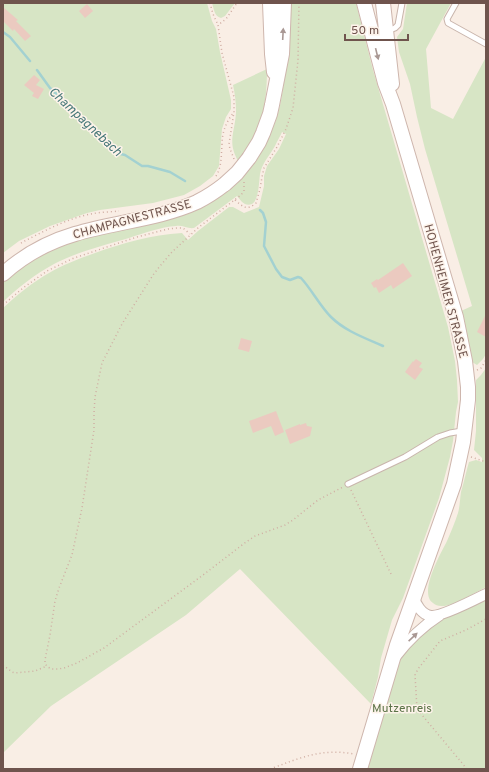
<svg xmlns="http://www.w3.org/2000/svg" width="489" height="772" viewBox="0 0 489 772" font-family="Overpass,sans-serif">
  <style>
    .green { fill: #d7e5c5 }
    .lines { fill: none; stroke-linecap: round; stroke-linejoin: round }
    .stream { stroke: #a3d1d1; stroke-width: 2.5 }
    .building { fill: #ebcac0 }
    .service-casing { stroke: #c9b5ac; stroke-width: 7 }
    .minor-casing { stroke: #c9b5ac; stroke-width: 12 }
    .secondary-casing { stroke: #ceb6ad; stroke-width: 16 }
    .path { stroke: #d0aea3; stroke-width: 1.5; stroke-dasharray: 1 3; stroke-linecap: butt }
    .service { stroke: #fff; stroke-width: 5 }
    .minor { stroke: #fff; stroke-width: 10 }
    .secondary { stroke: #fff; stroke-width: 14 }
    .secondary-bridge-casing { stroke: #ceb6ad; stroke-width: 16; stroke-linecap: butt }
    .secondary-bridge { stroke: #fff; stroke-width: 14 }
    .oneway { fill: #a99894 }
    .labels { text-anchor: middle; stroke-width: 3; stroke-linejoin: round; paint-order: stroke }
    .street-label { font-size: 12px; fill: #6f544d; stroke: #fdf3ea }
    .park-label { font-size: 12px; fill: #5b7347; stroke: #fdf3ea }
    .water-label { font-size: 13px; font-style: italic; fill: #477879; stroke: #fdf3ea }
  </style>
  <rect width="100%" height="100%" fill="#f9eee5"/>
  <path class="green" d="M3,3H207L212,21L216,29L220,52L231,100V109L226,117L222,129L219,166L213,176L200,186L184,195L153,203L100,210L87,213L50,226L19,241L3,253Z
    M212,3H235L225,16L221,18C214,16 214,9 212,3Z
    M289,3H356L373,70L448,327L455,361L457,380L458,402L456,412L453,441L450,457L439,498L403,598L392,620L381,658L378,677L371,704L240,569L186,615L51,706L3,753V308C17,295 33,282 49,273C64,264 79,259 95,253C123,243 151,235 182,233L188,240L198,231L229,207H233L244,213L259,207L264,186V176L267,166L279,149L286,134L282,132C280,137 277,141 275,146C270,155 262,163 260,174C259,181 259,200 252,204C245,207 241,201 237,196L194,228C188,229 183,225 176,226C161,227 144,233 129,238C105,245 77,252 54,264C37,273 17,288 3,302V280L41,253L238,181C261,159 277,127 282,95C287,65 287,33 289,3Z
    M407,3H451L426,49L431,108L453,119L486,57V354L483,359L477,365L472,362L461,311L472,306L425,149L417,117L410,84L399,52L397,37L403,29Z
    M267,69C267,91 265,113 256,133C253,141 248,148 244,155L242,156L238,161C227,141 235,133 236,112C236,103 235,94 233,85Z
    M486,368V587C476,592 452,607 441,606C438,606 435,605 433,603C418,593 441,553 447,541C451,532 455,522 458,513C460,506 460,498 461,492C464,482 466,472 469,462L476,460L482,462V458L474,450L476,431V380L481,375Z
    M486,598V769H364L398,664L405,652L414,641L444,618Z"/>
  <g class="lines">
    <path class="stream" d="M3,32L10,37L30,61
      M37,70L50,88L88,124L100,132L104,139L112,145L114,151L116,153L125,155L142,166H148L170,172L185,181
      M260,210L263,213L266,222L264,246L276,269L282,277L290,280L298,277L301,278C312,290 320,306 331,317C345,331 365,338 383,346"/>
  </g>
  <path class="building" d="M87,4L93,11L85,18L79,11Z
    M3,7L18,20L16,21L31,36L25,41L14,29L13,31L3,21Z
    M34,75L40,80L36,85L44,89L38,99L32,96L34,93L24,85Z
    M403,263L412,276L393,289L391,285L379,293L376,287L374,288L371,283L377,279L378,280Z
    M486,314V337L477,332Z
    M241,338L252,341L249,352L238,349Z
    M416,359L422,363L419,367L423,369L415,380L405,372L413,361V362Z
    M276,411L284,432L275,436L271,426L253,433L249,421Z
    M306,423L307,426L312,427L310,436L290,444L285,430L300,424V425Z"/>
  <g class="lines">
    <defs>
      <path id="service" d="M456,3L447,19L448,23L486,44
        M387,31L395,28L398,25L402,3
        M348,484L405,457L438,437L450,433L462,431"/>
      <path id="minor" d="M414,596C415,604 422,615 431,616C441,617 476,599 486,594
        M396,656C409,639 423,626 440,615"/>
      <path id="secondary" d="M270,3L272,54L274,72
        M383,3L392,84
        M249,158L259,142L263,133L270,114L272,105L282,54L284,3
        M3,274C24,255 48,242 75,234C114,222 160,219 197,202C207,197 216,191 225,184
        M360,769L397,645L454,484L463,442L468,400V387L465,361L456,317L393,104L385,83L364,3"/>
    </defs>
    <use href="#service" class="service-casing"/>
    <use href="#minor" class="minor-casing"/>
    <use href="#secondary" class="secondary-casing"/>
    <path class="path" d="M210,3L213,14L218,25
      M234,159L230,149L229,144L234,112V97L222,53L218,25L226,19L237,3
      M216,176C222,166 221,156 222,145C222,132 226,122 234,112
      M244,182V191L241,195L199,227L172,252L160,266L153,275L122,324L102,363L95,397L94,413V430L82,508L72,555L59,588L55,601L50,635L45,660V664L48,667L51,669H58L64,668L77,663L104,648L203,575L246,542L255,536L285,525L293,520L318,500L343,487
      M235,200C243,207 247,211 256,203L260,189L262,177L264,168L277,147L286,129L293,108L298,60L299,3
      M21,243C42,232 68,218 91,214C100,212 110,212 119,211
      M3,305L23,288L47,271L74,258L137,237L168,229L177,228H183L190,234
      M477,370L481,368L486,360
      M471,457L486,462
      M351,490L391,574
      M3,665L12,672L15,673L35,671L47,666
      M270,769C300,758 321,748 354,754
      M467,769L417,709L415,675L418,669L440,641L466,630L486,619"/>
    <use href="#service" class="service"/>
    <use href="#minor" class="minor"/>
    <use href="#secondary" class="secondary"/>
    <defs>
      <path id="secondary-bridge" d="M225,184L237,173L249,158"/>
    </defs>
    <use href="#secondary-bridge" class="secondary-bridge-casing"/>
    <use href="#secondary-bridge" class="secondary-bridge"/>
  </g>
  <defs><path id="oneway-solid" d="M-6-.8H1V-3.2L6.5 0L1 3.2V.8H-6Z"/></defs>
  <g class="oneway">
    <use href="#oneway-solid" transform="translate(283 34) rotate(-87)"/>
    <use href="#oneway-solid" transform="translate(377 54) rotate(76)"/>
    <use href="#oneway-solid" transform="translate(413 637) rotate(-43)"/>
  </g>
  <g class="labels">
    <g class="street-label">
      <text transform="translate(132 219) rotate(-15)" y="4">CHAMPAGNESTRASSE</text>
      <text transform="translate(446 291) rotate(75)" y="4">HOHENHEIMER STRASSE</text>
    </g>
    <g class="park-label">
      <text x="402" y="712">Mutzenreis</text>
    </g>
    <g class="water-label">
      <text transform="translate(86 121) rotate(43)" y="5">Champagnebach</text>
    </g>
  </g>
  <rect width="489" height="772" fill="none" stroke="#6f544d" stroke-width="8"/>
  <path d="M345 34v6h63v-6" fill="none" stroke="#6f544d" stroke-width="2"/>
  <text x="351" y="34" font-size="12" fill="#6f544d" stroke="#fdf3ea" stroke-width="3" paint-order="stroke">50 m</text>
</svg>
